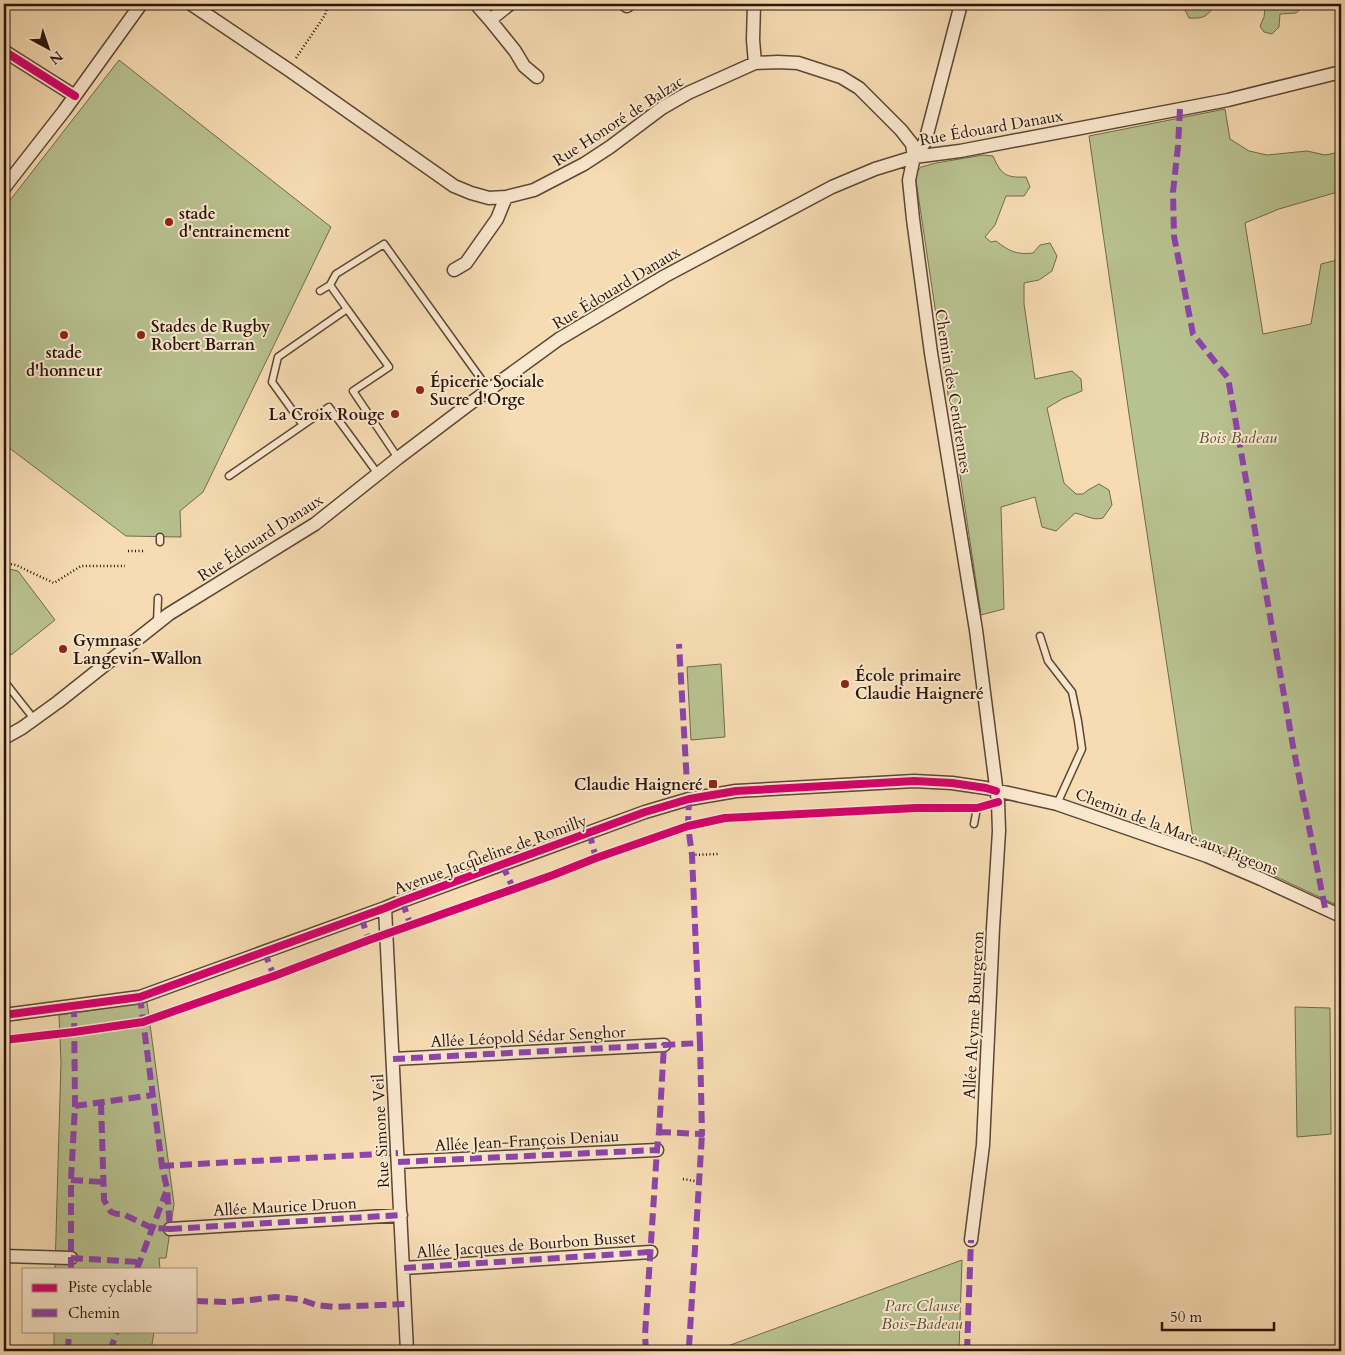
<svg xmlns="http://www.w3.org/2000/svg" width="1345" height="1355" viewBox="0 0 1345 1355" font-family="Cardo,serif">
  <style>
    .green { fill: #b8c290; stroke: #706b4c }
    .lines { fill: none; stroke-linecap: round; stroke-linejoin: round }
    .service-casing { stroke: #5c4633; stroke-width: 9 }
    .minor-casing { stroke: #5c4633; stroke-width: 15 }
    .path { stroke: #291408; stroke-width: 2.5; stroke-dasharray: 1 2.5; stroke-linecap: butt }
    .service { stroke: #fae8ce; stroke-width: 6 }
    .minor { stroke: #fae8ce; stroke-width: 12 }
    .quiet { stroke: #8e44ad; stroke-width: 6; stroke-dasharray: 12 6; stroke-linecap: butt }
    .cycleway-casing { stroke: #fae8ce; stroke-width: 11 }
    .cycleway { stroke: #d6006c; stroke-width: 8 }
    .poi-dot { fill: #8f2418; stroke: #fae8ce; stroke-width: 2 }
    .labels { text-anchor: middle; stroke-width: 4; stroke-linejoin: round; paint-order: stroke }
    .street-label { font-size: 16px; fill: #291408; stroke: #fae8ce }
    .poi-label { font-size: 16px; font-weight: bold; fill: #291408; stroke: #fae8ce; text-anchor: start }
    .park-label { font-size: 16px; font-style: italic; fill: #5b5138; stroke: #fae8ce }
  </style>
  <rect width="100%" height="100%" fill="#f7dcb3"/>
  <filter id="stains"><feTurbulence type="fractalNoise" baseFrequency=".004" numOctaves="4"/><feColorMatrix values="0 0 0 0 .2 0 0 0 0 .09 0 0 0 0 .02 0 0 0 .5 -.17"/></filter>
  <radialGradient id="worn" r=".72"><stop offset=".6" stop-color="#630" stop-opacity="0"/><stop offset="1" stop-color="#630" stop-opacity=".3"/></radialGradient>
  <path class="green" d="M1185,4H1216C1207,16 1205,19 1189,18L1185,10Z
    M1246,4H1306L1296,13L1280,14L1279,27L1272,34L1264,32L1260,26L1264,17L1265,9Z
    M119,60L331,227L203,492L180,511L181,537L126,536L4,444V208Z
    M1225,109L1230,139L1249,151L1267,155L1307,151L1325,155L1341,152V191L1279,209L1245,223L1263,334L1311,324L1321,264L1341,259V907L1193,838L1129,414L1089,136Z
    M983,155L993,156C1001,174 1005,178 1026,177L1030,187L1024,196H1006L995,225L985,237L991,242L996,241C1009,251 1016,255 1033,253L1040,245L1050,243L1057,256L1052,271L1039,280L1024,283V304L1035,379L1072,371L1081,379L1082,391L1062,399L1047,408L1064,483L1076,494H1083L1088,490L1099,484L1109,490L1112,505L1103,518C1093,521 1085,515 1075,513L1056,531L1042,527L1035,497L1001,507L1004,609L981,615L915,174L921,167L936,163Z
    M4,568L18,571L55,620L11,655L4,646Z
    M721,664L725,737L691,740L687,667Z
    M147,1002L174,1204L166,1258H159L160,1269H55L61,1062L59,1015Z
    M1295,1007L1330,1008L1331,1134L1297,1137Z
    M962,1260L959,1351H714Z
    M54,1331H154L151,1351H54Z"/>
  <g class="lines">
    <defs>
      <path id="service" d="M330,285L336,274L384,244L489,390
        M320,291L330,285L347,309
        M303,425L272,382L278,357L347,309L389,367L353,391L398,458
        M229,476L329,407L378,474
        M160,542V537
        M157,622L158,598
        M1040,636L1048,661L1072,692L1078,721L1082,749L1057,804
        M4,681L34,719
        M974,824L977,808
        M473,855L481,871"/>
      <path id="minor" d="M191,4L289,70L454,186L471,193L489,198L506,197L534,190L584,164L610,147L662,108L688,93L755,63L778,62L798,63L841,77L859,88L901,130L912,144L914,157
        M476,4L490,20L510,4
        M624,4L627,6
        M754,4L753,40L755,63
        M961,4L925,142L914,157L909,180L913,219L931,353L976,630L998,802L999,831L993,928L983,1145L971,1240
        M490,20L515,51L524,66L537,77
        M4,51L75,96
        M4,188L64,111L141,4
        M454,270L466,263L497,219L506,197
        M4,738L22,728L58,702L169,614L315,524L398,458L468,405L559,339L665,276L832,187L875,169L914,157L960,151L1228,100L1341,72
        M385,908L407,1351
        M4,1015L140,997L385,908L402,901L645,812L689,799L736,791L914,781L952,783L986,788L1057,804L1207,856L1261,879L1341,916
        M393,1059L664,1045
        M398,1162L657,1150
        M170,1229L401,1215
        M4,1256L71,1258
        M404,1268L651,1252"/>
    </defs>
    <use href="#service" class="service-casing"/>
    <use href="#minor" class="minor-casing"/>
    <path class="path" d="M296,58L325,15L328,4
      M128,551H143
      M4,563L16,565L39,576L54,583L81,566H125
      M692,855L718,854
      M683,1179L700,1182"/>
    <use href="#service" class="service"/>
    <use href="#minor" class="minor"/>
    <path class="quiet" d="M1180,109L1178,146L1173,192L1174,236L1193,334L1228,378L1293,746L1325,908
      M589,832L596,858
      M502,864L513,888
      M402,901L411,926
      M361,917L369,940
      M264,951L274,976
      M393,1059L664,1045
      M101,1103L104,1200L111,1212L117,1214H123L152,1228L170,1229L167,1189L162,1166L140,997
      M75,1106L153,1095
      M659,1132L702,1134L700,1043
      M398,1162L657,1150
      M162,1166L398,1153
      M71,1180L103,1182
      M170,1229L401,1215
      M71,1258L139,1262
      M404,1268L651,1252
      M71,1269V1180L75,1106L74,1006
      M137,1269L166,1192
      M196,1301L225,1302L251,1300L275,1297L299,1299L316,1305L334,1307L405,1304
      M689,1347L702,1134
      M68,1351L69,1331
      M110,1351L117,1331
      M646,1351L645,1335L657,1150L659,1132L664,1045L700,1043L692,855L688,826L689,799L687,784L679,644
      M967,1351L971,1240"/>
    <defs>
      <path id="cycleway" d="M4,51L75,96
        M4,1015L140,997L385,908L402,901L645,812L689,799L736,791L914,781L952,783L986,788L996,791
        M4,1040L74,1032L143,1022L274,976L369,940L553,875L596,858L688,826L725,818L916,808H977L998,802"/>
    </defs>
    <use href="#cycleway" class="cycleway-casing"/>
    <use href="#cycleway" class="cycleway"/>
  </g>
  <g class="poi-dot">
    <circle cx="169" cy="222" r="5"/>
    <circle cx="64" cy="335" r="5"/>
    <circle cx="141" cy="335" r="5"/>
    <circle cx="420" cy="390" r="5"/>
    <circle cx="395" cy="414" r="5"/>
    <circle cx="63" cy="649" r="5"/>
    <circle cx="845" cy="684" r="5"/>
    <rect x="708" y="779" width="10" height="10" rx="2.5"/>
  </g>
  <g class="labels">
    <g class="street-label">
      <text transform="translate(618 120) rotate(-33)" y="6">Rue Honoré de Balzac</text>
      <text transform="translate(991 127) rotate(-10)" y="6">Rue Édouard Danaux</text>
      <text transform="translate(616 287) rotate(-31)" y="6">Rue Édouard Danaux</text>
      <text transform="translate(954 391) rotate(81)" y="6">Chemin des Cendrennes</text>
      <text transform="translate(260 537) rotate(-33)" y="6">Rue Édouard Danaux</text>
      <text transform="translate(1177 831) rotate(21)" y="6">Chemin de la Mare aux Pigeons</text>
      <text transform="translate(490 854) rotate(-20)" y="6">Avenue Jacqueline de Romilly</text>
      <text transform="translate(973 1015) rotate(-87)" y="6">Allée Alcyme Bourgeron</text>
      <text transform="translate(528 1036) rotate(-3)" y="6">Allée Léopold Sédar Senghor</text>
      <text transform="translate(380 1131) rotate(-93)" y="6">Rue Simone Veil</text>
      <text transform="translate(527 1140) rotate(-3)" y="6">Allée Jean-François Deniau</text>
      <text transform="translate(285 1206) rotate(-3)" y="6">Allée Maurice Druon</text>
      <text transform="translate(526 1244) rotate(-4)" y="6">Allée Jacques de Bourbon Busset</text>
    </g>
    <g class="poi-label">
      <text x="179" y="219">stade<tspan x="179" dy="18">d'entrainement</tspan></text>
      <text x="151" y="332">Stades de Rugby<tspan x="151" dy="18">Robert Barran</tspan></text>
      <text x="64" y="358" text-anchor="middle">stade<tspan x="64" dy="18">d'honneur</tspan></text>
      <text x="430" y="387">Épicerie Sociale<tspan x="430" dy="18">Sucre d'Orge</tspan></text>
      <text x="385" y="420" text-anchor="end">La Croix Rouge</text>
      <text x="73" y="646">Gymnase<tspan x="73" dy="18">Langevin-Wallon</tspan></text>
      <text x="855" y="681">École primaire<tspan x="855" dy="18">Claudie Haigneré</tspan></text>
      <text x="703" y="790" text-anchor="end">Claudie Haigneré</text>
    </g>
    <g class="park-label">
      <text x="1238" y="443">Bois Badeau</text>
      <text x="922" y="1311">Parc Clause<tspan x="922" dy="18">Bois-Badeau</tspan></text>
    </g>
  </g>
  <rect width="1345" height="1355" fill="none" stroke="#f7dcb3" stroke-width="20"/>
  <rect x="5" y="5" width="1335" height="1345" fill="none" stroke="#291408" stroke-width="2.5"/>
  <rect x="10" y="10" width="1325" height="1335" fill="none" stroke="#291408"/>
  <rect x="22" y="1268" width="175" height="65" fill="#fae8ce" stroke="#a6937f"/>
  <rect x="32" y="1284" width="25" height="8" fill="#d6006c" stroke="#a6937f"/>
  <text x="68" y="1292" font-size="15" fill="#291408">Piste cyclable</text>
  <rect x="32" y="1309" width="25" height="8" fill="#8e44ad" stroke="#a6937f"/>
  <text x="68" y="1318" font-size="15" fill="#291408">Chemin</text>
  <g transform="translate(48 48) rotate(140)" stroke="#fae8ce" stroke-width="4" paint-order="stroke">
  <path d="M0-4L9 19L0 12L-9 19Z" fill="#291408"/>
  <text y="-8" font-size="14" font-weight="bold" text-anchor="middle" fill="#291408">N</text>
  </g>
  <path d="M1162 1322v8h112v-8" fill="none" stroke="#291408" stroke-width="2.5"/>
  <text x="1170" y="1322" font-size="15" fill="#291408" stroke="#fae8ce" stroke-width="4" paint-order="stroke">50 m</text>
  <rect width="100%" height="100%" filter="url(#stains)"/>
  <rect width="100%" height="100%" fill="url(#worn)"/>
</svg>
